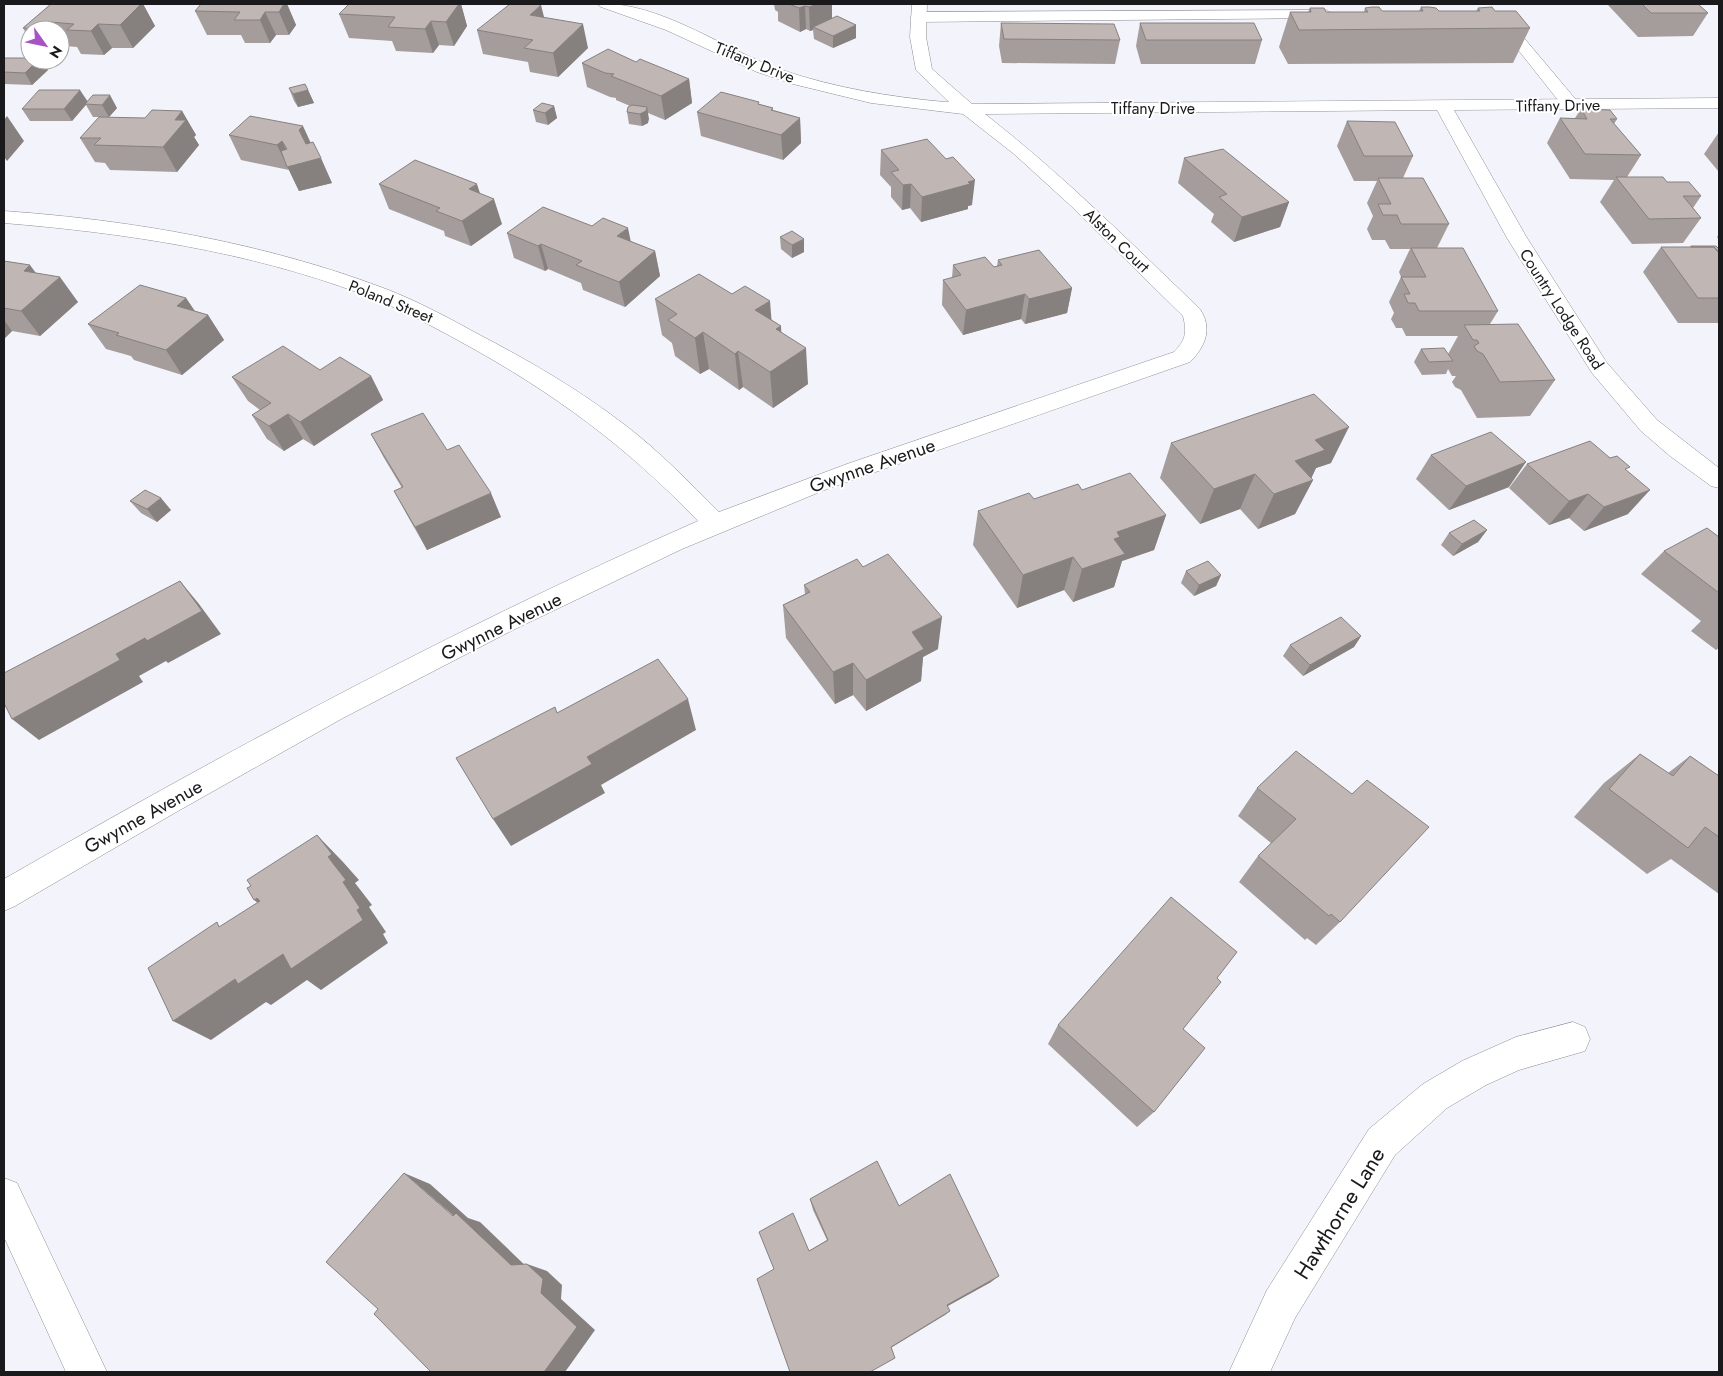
<svg xmlns="http://www.w3.org/2000/svg" width="1723" height="1376" viewBox="0 0 1723 1376" font-family="Jost,sans-serif">
  <style>
    .lines { fill: none; stroke-linecap: round; stroke-linejoin: round }
    .lane-casing { stroke: #8e8f96; stroke-width: 1 }
    .street-casing { stroke: #8e8f96; stroke-width: 1 }
    .lane { fill: #fff; fill-rule: evenodd }
    .street { fill: #fff; fill-rule: evenodd }
    .wall { fill: #a59d9c }
    .shaded-wall { fill: #86807f }
    .building { fill: #c0b7b5; stroke: #86807f }
    .labels { text-anchor: middle; stroke-width: 4; stroke-linejoin: round; paint-order: stroke }
    .far-street-label { font-size: 16px; fill: #1a1a1d; stroke: #fff }
    .street-label { font-size: 19px; fill: #1a1a1d; stroke: #fff }
    .near-street-label { font-size: 22px; fill: #1a1a1d; stroke: #fff }
  </style>
  <rect width="100%" height="100%" fill="#f2f3fb"/>
  <g class="lines">
    <defs>
      <path id="lane" d="M1326,10L1334,15L1331,18L918,22L910,17L918,12Z
        M1493,16L1514,26L1577,101L1579,105L1577,109H1565L1504,32L1485,21Z"/>
      <path id="street" d="M598,4C658,0 726,51 782,70C835,88 890,97 945,102H949L916,70L910,37L912,4H927L926,37L932,69L972,104L1719,98V108L1454,110L1527,238L1607,363L1657,420L1719,468V488L1711,486L1670,456L1641,431L1592,373L1507,238L1437,110L985,114C1062,174 1130,242 1200,309C1213,329 1205,347 1190,362L827,489L682,549L511,631L343,718L178,811L15,906L4,911V879C230,749 459,626 698,521C626,446 554,393 463,343C430,325 397,307 362,294C247,251 125,233 4,223V211C132,220 265,243 386,289C417,301 447,317 476,333C528,360 578,389 625,425C659,451 689,482 719,512L847,464L1174,352C1186,340 1187,332 1183,316L1070,205L1014,154L963,114L871,103L793,84L757,72L666,30L601,7Z
        M1573,1022L1585,1027L1590,1039L1585,1051L1519,1070L1486,1085L1447,1108L1395,1155L1295,1318L1270,1372H1229L1267,1290L1369,1129L1423,1084L1462,1061L1516,1037Z
        M4,1178L17,1183L107,1372H66L4,1237Z"/>
    </defs>
    <use href="#lane" class="lane-casing"/>
    <use href="#street" class="street-casing"/>
    <use href="#lane" class="lane"/>
    <use href="#street" class="street"/>
  </g>
  <path class="wall" d="M51,4H143L155,26L133,48H112L104,55L81,54L77,47L65,46L60,50V30H30V40L23,28Z
    M287,4L296,25L289,35H276L270,43H245L241,35H207L195,11Z
    M349,4H461L467,26L454,46L439,45L433,53L396,51L392,41L349,38L339,14Z
    M774,4H832V18L856,25V38L833,48L814,39L813,30L810,31L806,29L800,32L778,21V12L775,10Z
    M1607,4H1698L1708,13L1693,36L1638,37Z
    M1421,7L1439,11H1476L1478,8L1495,11L1530,28L1513,63L1288,64L1279,47L1290,12H1308L1310,8L1326,12H1364L1365,8L1382,11H1419Z
    M544,18L588,48L558,77L530,72L528,62L483,54L477,30Z
    M1001,23L1120,40L1115,64L1002,63L999,46Z
    M1140,23L1262,40L1255,64H1141L1136,46Z
    M4,58L30,60H41L48,70L32,85L4,84Z
    M636,62L689,79L692,103L665,120L648,113V123L642,126L629,124L627,112L630,106L616,100V98L610,97L587,87L582,63Z
    M289,88L308,90L314,103L298,107L294,101Z
    M87,102L117,108L109,117H93L86,105L72,121H30L22,109Z
    M759,104L773,108V110L800,118L801,143L783,160L701,136L697,112Z
    M554,106L557,118L548,125L536,122L533,110Z
    M1581,109L1617,119L1614,124L1641,155L1627,177L1667,182L1701,196L1693,208L1701,218L1683,243L1632,244L1600,202L1614,180L1570,179L1547,143L1560,118H1575Z
    M182,111L196,135L194,137L199,145L177,172L110,170L105,163L95,162L80,138L145,118Z
    M1347,121L1413,156L1403,178L1449,224L1437,248L1498,311L1490,324L1555,380L1530,416L1477,418L1461,390L1455,387L1452,382L1456,376H1452L1448,369L1446,374L1422,375L1414,362L1421,349L1448,354L1458,336H1406L1402,328H1396L1391,319L1394,313L1389,302L1401,277L1399,272L1410,249H1390L1385,240H1372L1367,229L1373,216L1367,203L1377,181H1354L1337,146Z
    M1719,132V172L1704,154Z
    M229,135L311,143L332,183L299,191L289,170L241,160Z
    M881,150L972,205L968,206V209L921,222L910,208L902,210L891,197V187L880,175Z
    M1184,158L1289,202L1280,227L1234,242L1211,222L1214,214L1178,183Z
    M379,184L480,193L502,224L471,246L445,236L444,231L389,209Z
    M592,226L655,251L660,276L625,307L583,290L581,283L548,269L545,271L514,258L507,233Z
    M1719,234V240L1717,237Z
    M780,237L804,239V252L792,258L781,249Z
    M1691,246L1719,249V323H1678L1643,272L1661,247H1690Z
    M998,260L1072,288L1067,313L1025,324L1021,319L963,335L942,305L943,280L952,278L953,265L994,267L997,266Z
    M4,261L35,273L78,302L40,336L12,331L4,339Z
    M732,294L781,326V332L808,384L773,408L743,387L739,390L709,369L700,374L675,356L672,343L662,335L655,299Z
    M186,298L195,311L208,315L224,340L182,375L134,360L131,356L106,349L88,324Z
    M320,370L371,376L383,400L314,446L303,439L284,451L267,439L252,415L260,410L248,401L232,377Z
    M371,434L447,450L501,517L427,550L407,515L394,491L402,488L384,458Z
    M1171,443L1331,463L1316,468L1311,478L1313,480L1295,514L1258,529L1240,509L1200,524L1160,478Z
    M1431,455L1509,487L1449,510L1416,479Z
    M1610,458L1627,471L1628,514L1584,531L1569,518L1549,525L1509,488L1527,464Z
    M1082,490L1166,515L1154,550L1122,561L1114,587L1073,602L1064,590L1017,608L973,545L978,511Z
    M130,501L171,510L157,522L141,513Z
    M1487,530L1478,542L1453,556L1441,545L1449,533Z
    M1719,537V648L1716,650L1691,631L1701,621L1641,574L1664,551Z
    M1186,571L1221,575L1216,586L1194,596L1181,583Z
    M804,585L938,649L923,657L921,681L866,711L853,695L835,704L786,638L783,605L805,594Z
    M1361,636L1354,647L1303,676L1283,656L1290,645Z
    M1296,751L1340,922L1316,945L1307,938L1305,940L1239,882L1258,856L1271,843L1238,816L1257,788Z
    M1640,754L1668,773L1690,756L1719,776V894L1671,859L1647,874L1574,817L1604,783Z
    M1217,978L1183,1029L1154,1112L1137,1127L1048,1044L1058,1025Z
    M810,1199L899,1206L991,1282L948,1306L945,1315L809,1251L827,1240L813,1210Z"/>
  <path class="shaded-wall" d="M141,4H143L155,26L133,48L120,25Z
    M284,4H287L296,25L289,35L279,12Z
    M459,4H461L467,26L454,46L446,22Z
    M817,4H832V21L813,27V30L810,31L809,7Z
    M541,5L547,29L530,15Z
    M805,6L806,29L800,32L799,8Z
    M265,12L276,35L270,43L260,20Z
    M431,21L439,45L433,53L425,29Z
    M50,22L55,30H43L42,29Z
    M98,24L112,48L104,55L91,31Z
    M583,24L588,48L558,77L553,53Z
    M856,25V38L833,48V36Z
    M60,38L65,46L60,50Z
    M38,60H41L48,70L32,85L25,73Z
    M689,79L692,103L665,120L661,96Z
    M80,90L88,102L72,121L64,109Z
    M308,90L314,103L298,107L293,94Z
    M110,95L117,108L109,117L102,105Z
    M554,106L557,118L548,125L545,113Z
    M647,107L649,119L648,123L642,126L640,114Z
    M182,111L196,135L194,137L199,145L177,172L163,147L175,120Z
    M7,116L24,141L7,161L4,157V120Z
    M800,118L801,143L783,160L781,135Z
    M303,126L314,150L310,154L299,130Z
    M282,141L293,165L321,158L332,183L299,191L277,145Z
    M975,180L972,205L968,206V209L921,222L922,197L968,182Z
    M477,184L484,206L494,199L502,224L471,246L462,221L469,189Z
    M911,184L910,208L902,210L903,185Z
    M1289,202L1280,227L1234,242L1242,217Z
    M628,228L633,252L617,236Z
    M804,239V252L792,258V245Z
    M541,244L548,269L545,271L538,246Z
    M655,251L660,276L625,307L619,282Z
    M30,265L47,288L60,277L78,302L40,336L21,311L24,271Z
    M1072,288L1067,313L1025,324L1029,299Z
    M1025,294L1021,319L963,335L966,310Z
    M186,298L201,321L208,315L224,340L182,375L166,350L177,306Z
    M770,301L773,338L755,310Z
    M4,320L12,331L4,339Z
    M781,326L783,362L776,329Z
    M703,332L709,369L700,374L695,338Z
    M806,348L808,384L773,408L770,372Z
    M738,351L743,387L739,390L735,354Z
    M371,376L383,400L314,446L300,422Z
    M288,414L303,439L284,451L269,426Z
    M1349,427L1331,463L1316,468L1310,481L1313,480L1295,514L1258,529L1274,494L1295,461L1315,440Z
    M1526,462L1509,487L1449,510L1466,486Z
    M1255,474L1240,509L1200,524L1214,489Z
    M1650,490L1628,514L1584,531L1604,507Z
    M491,493L501,517L427,550L415,527Z
    M1588,494L1569,518L1549,525L1569,501Z
    M161,498L171,510L157,522L147,509Z
    M1166,515L1154,550L1122,561L1114,587L1073,602L1082,569L1114,539L1117,532Z
    M1487,530L1478,542L1453,556L1462,544Z
    M1073,557L1064,590L1017,608L1023,575Z
    M1221,575L1216,586L1194,596L1199,585Z
    M180,581L199,604L221,634L168,663L166,661L139,676L143,682L39,740L12,719L116,654Z
    M942,617L938,649L923,657L921,681L866,711V680L912,632Z
    M1361,636L1354,647L1303,676L1310,665Z
    M853,663V695L835,704L833,672Z
    M688,699L696,730L601,785L605,793L511,846L493,819L587,757Z
    M317,835L343,862L359,880L355,883L372,905L369,907L386,932L383,934L388,943L321,990L307,980L271,1005L266,1002L211,1040L173,1021L235,979L283,954L357,910Z
    M257,898L285,924L254,900Z
    M404,1173L430,1184L468,1218L480,1222L532,1272L511,1265Z
    M527,1264L547,1271L562,1285L561,1299L595,1330L565,1372H544L541,1293Z
    M999,1276L991,1282L942,1309L947,1305Z
    M950,1311L945,1315L889,1349L891,1347Z"/>
  <path class="building" d="M51,4H141L120,25L98,24L91,31L67,30L74,24L50,22L42,29L23,28Z
    M201,4H284L279,12H265L260,20H234L240,12L195,11Z
    M349,4H459L446,22L431,21L425,29L388,27L395,17L339,14Z
    M510,4H534L541,5L530,15L583,24L553,53L524,48L533,40L477,30Z
    M789,4H817L809,7L805,6L799,8Z
    M1642,4H1698L1708,13H1651Z
    M1372,7H1379L1382,11H1423L1421,7H1429L1436,8L1439,11H1480L1478,8L1492,7L1495,11H1516L1530,28L1299,30L1290,12H1311L1310,8H1324L1326,12H1368L1365,8Z
    M837,16L856,25L833,36L813,27Z
    M1001,23L1114,24L1120,40L1004,39Z
    M1140,23H1254L1262,40H1146Z
    M608,49L636,62L640,59L689,79L661,96L611,76L614,74L605,73L582,63Z
    M4,58H30V60H38L25,73L4,72Z
    M305,84L308,90L293,94L289,88Z
    M39,90H80L64,109H22Z
    M721,92L759,102L758,104L773,108L771,110L800,118L781,135L697,112Z
    M93,95H110L102,105L85,104Z
    M542,103L554,106L545,113L533,110Z
    M632,105L647,107L646,111L640,114L627,112L628,107Z
    M1581,109L1610,110L1617,119H1610L1641,155L1585,154L1560,118L1587,119Z
    M152,110L182,111L175,120H186L163,147L94,145L101,138H80L99,117L145,118Z
    M250,116L303,126L299,130L306,144L313,142L321,158L287,167L281,151L287,149L282,141L277,145L229,135Z
    M1347,121L1395,122L1413,156H1364Z
    M927,139L946,159L953,157L975,180L968,182L970,184L922,197L911,184L903,185L891,172L899,170L881,150Z
    M1223,149L1289,202L1242,217L1219,197L1227,194L1184,158Z
    M415,160L477,184L469,189L494,199L462,221L436,211L440,208L379,184Z
    M1616,177H1663L1667,182H1689L1701,196H1683L1701,218L1649,219Z
    M1378,178H1423L1449,224H1401L1397,215H1383L1378,204H1391Z
    M543,207L592,226L603,218L628,228L617,236L655,251L619,282L576,265L582,261L541,244L538,246L507,233Z
    M792,231L804,239L792,245L780,237Z
    M1691,246H1716L1719,249V253L1714,247H1691Z
    M1661,247H1714L1719,253V298H1698Z
    M1411,248H1463L1498,311H1419L1415,303H1408L1404,294H1410L1401,277H1426Z
    M1039,250L1072,288L1029,299L1025,294L966,310L943,280L961,275L953,265L985,257L994,267L1002,265L998,260Z
    M4,261L30,265L24,271L60,277L21,311L4,308Z
    M699,274L732,294L745,286L770,301L755,310L781,326L776,329L806,348L770,372L738,351L735,354L703,332L695,338L668,320L677,314L655,299Z
    M140,285L186,298L177,306L208,315L166,350L116,335L119,333L88,324Z
    M1518,324L1555,380L1500,382L1483,354L1477,351L1474,346L1479,343L1477,340H1473L1464,325Z
    M283,346L320,370L340,357L371,376L300,422L288,414L269,426L252,415L271,403L232,377Z
    M1444,348L1453,361L1429,362L1421,349Z
    M1314,394L1349,427L1315,440L1325,450L1295,461L1313,480L1274,494L1255,474L1214,489L1171,443Z
    M423,413L447,450L459,445L491,493L415,527L394,491L403,487L371,434Z
    M1491,432L1526,462L1466,486L1431,455Z
    M1590,441L1610,458L1617,456L1630,467L1625,469L1650,490L1604,507L1588,494L1569,501L1527,464Z
    M1130,473L1166,515L1117,532L1120,537L1114,539L1125,554L1082,569L1073,557L1023,575L978,511L1029,493L1034,499L1078,484L1082,490Z
    M145,490L161,498L147,509L130,501Z
    M1474,520L1487,530L1462,544L1449,533Z
    M1707,528L1719,537V593L1664,551Z
    M888,554L942,617L912,632L924,649L866,680L853,663L833,672L783,605L810,592L804,585L857,559L863,567Z
    M1208,561L1221,575L1199,585L1186,571Z
    M180,581L202,611L147,641L145,638L116,654L120,660L12,719L4,703V673Z
    M1341,617L1361,636L1310,665L1290,645Z
    M658,659L688,699L587,757L592,764L493,819L456,758L555,707L557,713Z
    M1296,751L1352,794L1367,780L1429,827L1340,922L1331,914L1329,916L1258,856L1296,819L1257,788Z
    M1640,754L1673,776L1690,756L1719,776V837L1705,827L1688,848L1609,789Z
    M317,835L332,854L328,857L346,880L343,882L360,908L357,910L363,920L291,969L283,954L238,984L235,979L173,1021L148,968L217,922L219,927L260,901L257,898L254,900L247,888L251,886L247,880Z
    M1171,897L1237,952L1217,978L1221,982L1183,1029L1205,1048L1154,1112L1058,1025Z
    M877,1161L899,1206L950,1174L999,1276L947,1305L950,1311L891,1347L895,1358L870,1372H790L757,1279L774,1269L759,1232L793,1213L809,1251L828,1240L810,1199Z
    M404,1173L453,1216L456,1213L511,1265L527,1264L543,1279L541,1293L577,1327L544,1372H431L374,1314L378,1309L326,1262Z"/>
  <g class="labels">
    <g class="far-street-label">
      <text transform="translate(755 62) rotate(22)" y="6">Tiffany Drive</text>
      <text transform="translate(1558 105) rotate(-1)" y="6">Tiffany Drive</text>
      <text x="1153" y="114">Tiffany Drive</text>
      <text transform="translate(1117 240) rotate(44)" y="6">Alston Court</text>
      <text transform="translate(391 301) rotate(22)" y="6">Poland Street</text>
      <text transform="translate(1562 309) rotate(57)" y="6">Country Lodge Road</text>
    </g>
    <g class="street-label">
      <text transform="translate(872 465) rotate(-19)" y="7">Gwynne Avenue</text>
      <text transform="translate(501 626) rotate(-26)" y="7">Gwynne Avenue</text>
      <text transform="translate(143 816) rotate(-29)" y="7">Gwynne Avenue</text>
    </g>
    <g class="near-street-label">
      <text transform="translate(1339 1213) rotate(-58)" y="8">Hawthorne Lane</text>
    </g>
  </g>
  <rect width="1723" height="1376" fill="none" stroke="#1a1a1d" stroke-width="10"/>
  <g transform="translate(45 45) rotate(123)"><circle r="24" fill="#ffffff" stroke="#a3a3a5"/>
  <path d="M0-4L9 19L0 12L-9 19Z" fill="#a753c3"/>
  <text y="-8" font-size="14" font-weight="bold" text-anchor="middle" fill="#1a1a1d">N</text>
  </g>
</svg>
